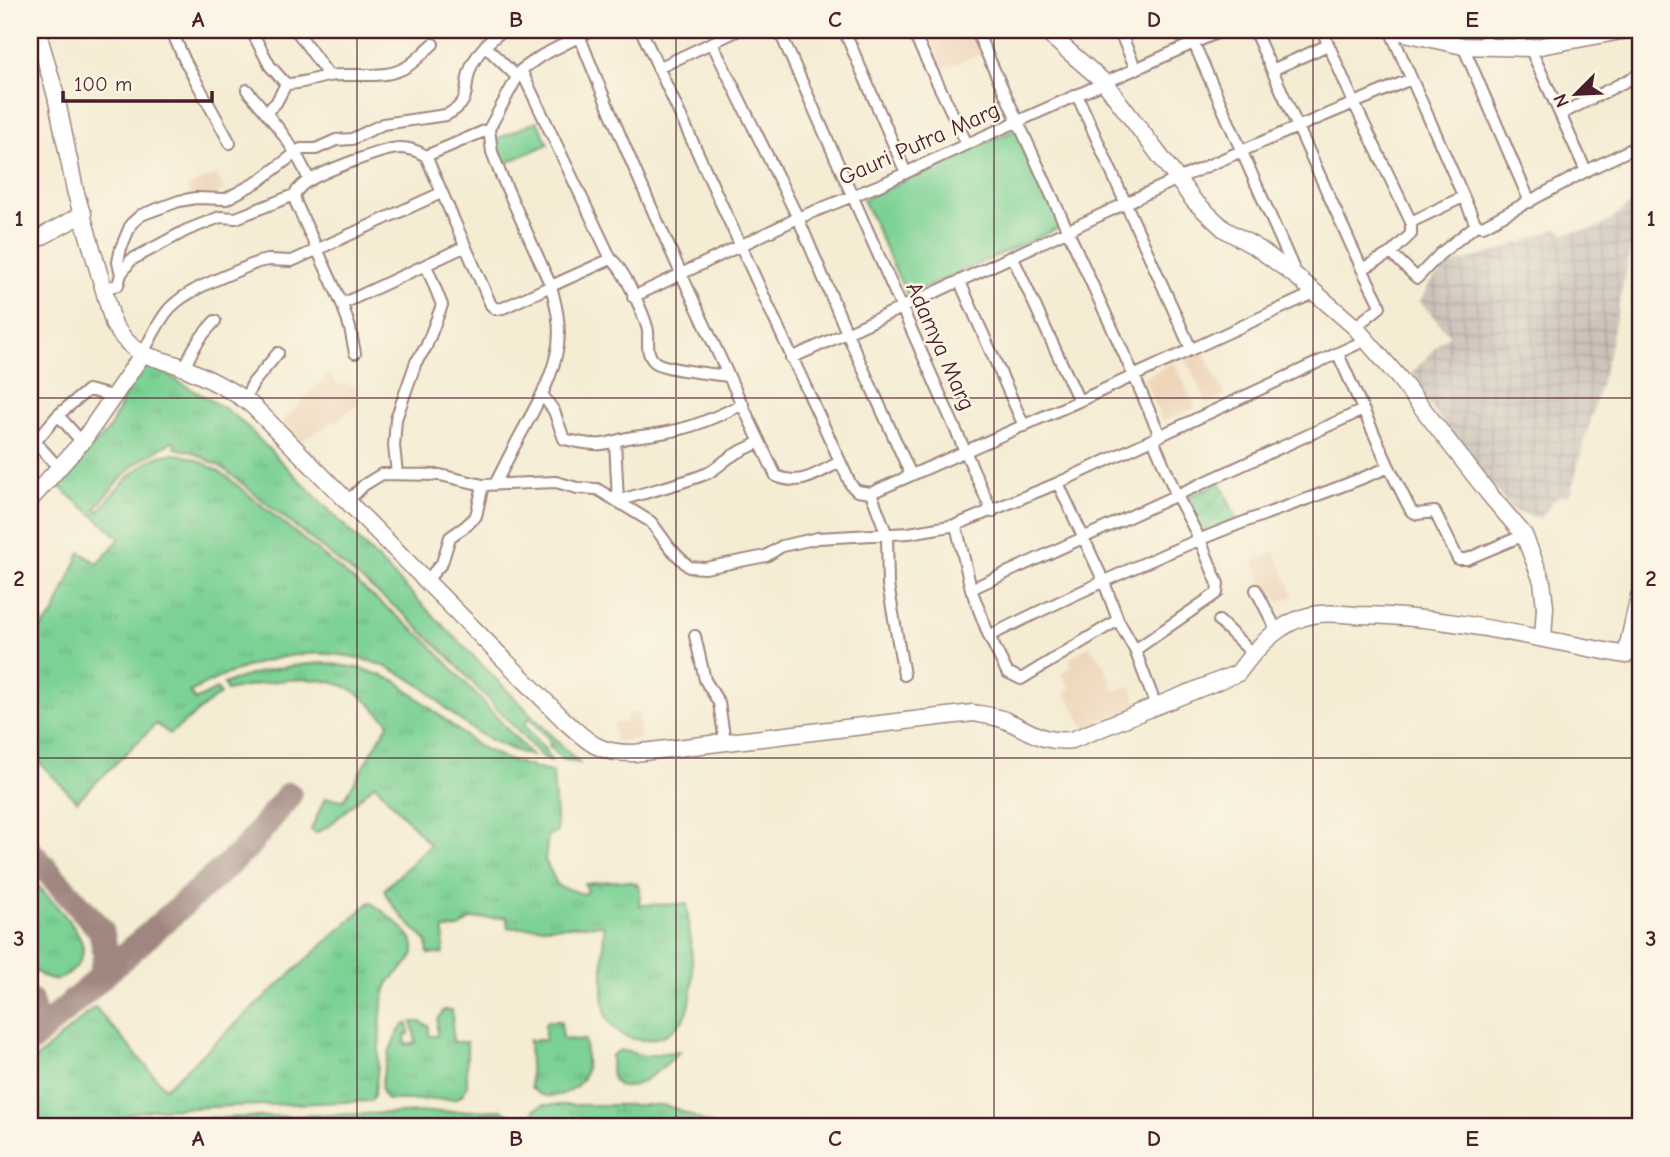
<svg xmlns="http://www.w3.org/2000/svg" width="1670" height="1157" viewBox="0 0 1670 1157" font-family="'Comic Neue',sans-serif">
  <style>
    .built { fill: #eed6bb }
    .industrial { fill: url(#industrial-grid) }
    .grass { fill: url(#grass-tufts); stroke: #627860; stroke-width: 2 }
    .garden { fill: url(#garden-furrows); stroke: #627860; stroke-width: 2 }
    .pitch { fill: #7bd194; stroke: #627860; stroke-width: 2 }
    .lines { fill: none; stroke-linecap: round; stroke-linejoin: round }
    .taxiway { stroke: #9f867f; stroke-width: 26 }
    .street-casing { stroke: #9f867f; stroke-width: 14 }
    .secondary-casing { stroke: #9f867f; stroke-width: 19 }
    .primary-casing { stroke: #9f867f; stroke-width: 21 }
    .street { stroke: #fff; stroke-width: 10 }
    .secondary { stroke: #fff; stroke-width: 16 }
    .primary { stroke: #fff; stroke-width: 18 }
    .grid { fill: none; stroke: #4a1f2b; stroke-width: 2; stroke-opacity: 0.55 }
    .labels { text-anchor: middle; stroke-width: 5; stroke-linejoin: round; paint-order: stroke }
    .street-label { font-size: 23px; fill: #4a1f2b; stroke: #fcf5e5 }
    .neatline { fill: none; stroke: #4a1f2b; stroke-width: 2.5 }
    .grid-label { font-size: 23px; text-anchor: middle; font-weight: bold; fill: #4a1f2b }
  </style>
  <defs>
    <pattern id="industrial-grid" width="8" height="8" patternUnits="userSpaceOnUse" patternTransform="scale(1.75)"><rect width="8" height="8" fill="#ccc2b9"/><path d="M0 4h8M4 0v8" fill="none" stroke="#b1a69f"/></pattern>
    <pattern id="grass-tufts" width="24" height="20" patternUnits="userSpaceOnUse" patternTransform="scale(1.75)"><rect width="24" height="20" fill="#7bd194"/><path d="M3 7l-1-3M5 7V3M7 7l1-3M15 17l-1-3M17 17v-4M19 17l1-3" fill="none" stroke="#6cb380"/></pattern>
    <pattern id="garden-furrows" width="10" height="10" patternUnits="userSpaceOnUse" patternTransform="scale(1.75)"><rect width="10" height="10" fill="#7bd194"/><path d="M-1 1l2-2M0 10L10 0M9 11l2-2" fill="none" stroke="#6cb380"/></pattern>
  </defs>
  <rect width="100%" height="100%" fill="#fcf5e5"/>
  <filter id="ink" filterUnits="userSpaceOnUse"><feTurbulence type="fractalNoise" baseFrequency=".0143" numOctaves="2"/><feDisplacementMap in="SourceGraphic" scale="14" xChannelSelector="R" yChannelSelector="G"/><feConvolveMatrix kernelMatrix="1 2 1 2 8 2 1 2 1" color-interpolation-filters="sRGB"/></filter>
  <filter id="wash" filterUnits="userSpaceOnUse"><feTurbulence type="fractalNoise" baseFrequency=".00686" numOctaves="4" result="noise"/><feDisplacementMap in="SourceGraphic" scale="28" xChannelSelector="R" yChannelSelector="G"/><feGaussianBlur stdDeviation="1.57" result="paint"/><feColorMatrix in="noise" values="0 0 0 0 0 0 0 0 0 0 0 0 0 0 0 0 0 1.4 0 .05"/><feComposite in="paint" operator="in"/></filter>
  <g filter="url(#wash)">
    <rect width="100%" height="100%" fill="#f4ecd3"/>
    <path class="built" d="M949,30H971L981,54L943,69L931,38Z
      M217,174L224,190L194,203L187,187Z
      M1202,349L1225,395L1207,403L1185,357Z
      M1174,362L1196,408L1162,421L1144,378Z
      M329,373L339,386L344,383L355,387L358,403L339,419L299,442L281,423Z
      M1275,552L1294,596L1278,602L1273,589L1266,592L1253,561Z
      M1089,646L1104,664L1114,691L1131,686L1140,708L1086,730L1065,692L1071,688L1061,674L1072,666L1069,659Z
      M638,712L641,739L615,742L613,723L628,722L627,713Z"/>
    <path class="industrial" d="M1640,203L1608,357L1570,495L1558,496L1540,518L1512,511L1408,378L1439,343L1450,335L1420,302L1430,282L1450,265L1504,249L1558,228L1563,233L1590,230L1610,221L1629,205Z"/>
    <path class="grass" d="M145,362L224,408L240,420L579,763L562,759L549,745L550,740L529,718L524,725L545,750L551,761L542,757L447,655L406,616L223,468L193,452L175,448L176,444L173,441L137,463L117,482L95,509L99,511C115,491 147,450 176,454C194,456 210,466 226,476L426,640L532,756C504,748 479,736 456,717C445,708 435,697 424,688C347,634 267,650 190,692L195,700L217,689L220,694L170,734L156,724L77,801L37,760L30,768V640L54,614L80,552L98,564L120,538L55,483L109,430L131,382Z
      M325,663L363,669L396,681L478,746L505,759L553,773L557,832L548,835L545,860L558,886L583,894L588,891L585,884C597,883 635,875 640,888C641,893 639,900 639,905L687,904C689,935 697,977 689,1007C680,1041 627,1054 608,1020C600,1006 604,948 604,928L603,925L508,928L507,917L471,919L459,928L444,929L443,954H428L427,942C411,925 394,911 384,890L430,845L375,784L330,825L316,833L311,830L325,798L344,800L389,723L386,719C376,711 368,700 357,693C322,669 265,682 227,691L224,684C257,670 289,665 325,663Z
      M38,886C51,901 77,925 82,944C87,961 67,983 49,979C42,977 36,971 30,967V894Z
      M370,902C382,910 413,933 414,947C416,962 398,970 390,981C385,988 384,998 382,1006C379,1024 379,1093 371,1101L156,1109L132,1113L100,1127H30V1064L95,1007L165,1088Z
      M444,1010H452L453,1042H467V1087L462,1095L456,1099L388,1100C385,1097 383,1096 382,1091C380,1076 394,1028 408,1023L409,1034L405,1035L406,1045L416,1043L412,1022H420L429,1026V1036H437V1020Z
      M548,1021H561L562,1039L585,1040C585,1050 588,1063 585,1073C579,1093 544,1106 531,1087L529,1040H545V1024Z
      M620,1050L645,1056L680,1051C670,1061 625,1105 613,1079C610,1073 612,1063 611,1056Z
      M543,1105H663L677,1109L716,1127H531L534,1109Z
      M502,1110L513,1117L517,1127H126L159,1120Z"/>
    <path class="garden" d="M1220,482L1238,522L1202,533L1186,503L1190,496Z"/>
    <path class="pitch" d="M537,121L548,144L504,164L493,141Z
      M1019,128L1063,226L907,296L863,199Z"/>
    <g class="lines">
      <path class="taxiway" d="M30,852L101,930L106,955L100,978L30,1041
        M100,978L232,861L247,847L289,795
        M30,1001L34,1016L30,1038"/>
    </g>
  </g>
  <g filter="url(#ink)">
    <g class="lines">
      <defs>
        <path id="street" d="M171,30L185,61L230,143
          M251,30L270,66L286,84
          M296,30L329,76
          M641,30L851,485L857,491L871,493L887,535L888,585L904,675
          M779,30L992,512
          M844,30L906,173
          M912,30L967,144
          M976,30L1134,376L1158,431L1155,444L1176,494L1200,540L1218,584L1217,593L1135,650
          M1119,30L1136,69
          M1188,30L1296,274
          M1254,30L1362,269L1378,301L1380,307L1355,327
          M1322,30L1354,103L1411,222
          M1390,30L1476,225L1483,226L1586,171L1640,145
          M579,35C638,185 707,331 776,476C801,487 817,473 840,462
          M712,43L798,218L847,333L911,475
          M485,46L516,76
          M1463,46L1530,202
          M1481,47L1490,30
          M1530,48L1586,171
          M658,68L739,30
          M521,70L611,259C623,267 645,316 648,331C649,341 645,354 655,362C666,370 713,374 729,376
          M1272,70L1328,45
          M286,84C301,84 313,79 328,76C354,72 385,81 408,66C417,60 425,51 433,44
          M247,90C271,118 295,146 309,180
          M1077,95L1191,349
          M266,112L276,103L286,84
          M1561,114L1640,74
          M489,129L492,152L500,173L551,286L503,308L496,309L491,305L426,156L489,129L521,70L541,56L592,30
          M426,156C418,151 410,148 400,148C384,148 325,171 310,180C303,183 298,189 294,195L296,203L342,304L464,247
          M1391,253L1411,234V222L1463,197
          M1013,258L1079,401
          M1362,269L1391,253L1417,278L1440,254L1476,225
          M121,274L118,262L121,248L131,224L141,215L179,201L196,198L226,199L259,181L301,149H316L336,140L352,139L383,124L446,115C476,100 460,87 473,63C480,49 492,38 504,30
          M960,282L1024,426
          M104,288L118,285L121,274L131,260L187,230L220,217L236,218L294,195
          M633,297L798,218L882,184L967,144L1223,30
          M342,304L350,328L355,353
          M1338,354L1389,467L1411,511L1417,514L1435,512L1458,559H1467L1524,535
          M142,355C150,340 159,320 170,308C190,287 232,274 258,262L268,260L292,261L441,193
          M791,358C903,308 1013,256 1124,204C1218,159 1315,120 1411,79
          M185,368C192,348 201,336 215,321
          M542,394L554,411L564,439C576,442 589,445 602,444C612,443 623,438 633,437C681,432 700,425 743,404
          M245,399L253,383L278,353
          M30,436L58,467
          M615,441L618,501C648,491 679,485 708,473C716,469 723,462 730,457C740,451 750,447 760,442
          M35,442L58,415
          M82,442L58,415L88,390L112,396
          M397,474L394,446L396,419L416,362L426,347L442,305L426,265
          M1058,483L1104,582L1118,620L1135,650L1156,706
          M495,484C502,471 508,458 515,445C531,414 553,381 558,345C561,325 556,305 551,286L611,259
          M871,493L1079,401L1314,293
          M348,501L364,485L382,474L440,475L483,485L556,482L577,488L597,489L651,522L670,548L689,567L705,568L766,556L782,546L818,538L909,533L956,525L1058,483L1366,340
          M956,525L971,589L989,636L1007,672L1021,679L1118,620
          M427,580L442,563L450,537L466,526L476,516L483,485
          M971,589L1363,410
          M1256,590L1277,631
          M1219,621L1252,653
          M695,636L705,680L719,703L725,742
          M989,636C1072,595 1157,555 1244,522C1292,504 1341,488 1389,467"/>
        <path id="secondary" d="M37,30L56,96L75,190L114,325C139,363 151,353 187,369C207,378 237,392 254,407L564,720C588,742 599,754 634,753L973,713C984,715 997,716 1007,721C1032,732 1043,743 1072,740L1238,673C1256,648 1280,621 1313,615C1326,612 1342,614 1356,615C1446,615 1538,639 1626,655L1629,645
          M1044,30L1104,82L1194,201L1224,229L1259,249L1297,277L1355,327L1399,378L1489,494L1524,535L1542,581L1545,607L1543,639
          M1392,30L1463,46L1530,48L1627,30
          M30,243L83,214
          M30,500L82,442L142,355"/>
        <path id="primary" d="M1640,596L1629,645L1640,647"/>
      </defs>
      <use href="#street" class="street-casing"/>
      <use href="#secondary" class="secondary-casing"/>
      <use href="#primary" class="primary-casing"/>
      <use href="#street" class="street"/>
      <use href="#secondary" class="secondary"/>
      <use href="#primary" class="primary"/>
    </g>
  </g>
  <path class="grid" d="M357,30V1127M676,30V1127M994,30V1127M1313,30V1127M30,398H1640M30,758H1640"/>
  <g class="labels">
    <g class="street-label">
      <text transform="translate(919 143) rotate(-24)" y="8">Gauri Putra Marg</text>
      <text transform="translate(941 346) rotate(66)" y="8">Adamya Marg</text>
    </g>
  </g>
  <rect width="1670" height="1157" fill="none" stroke="#fcf5e5" stroke-width="77"/>
  <g transform="translate(1576 94) rotate(246)" stroke="#fcf5e5" stroke-width="5" paint-order="stroke">
  <path d="M0-5L12 26L0 18L-12 26Z" fill="#4a1f2b"/>
  <text y="-10" font-size="19" font-weight="bold" text-anchor="middle" fill="#4a1f2b">N</text>
  </g>
  <path d="M63 91v10h149v-10" fill="none" stroke="#4a1f2b" stroke-width="3.5"/>
  <text x="74" y="91" font-size="21" fill="#4a1f2b" stroke="#fcf5e5" stroke-width="5" paint-order="stroke">100 m</text>
  <rect x="38" y="38" width="1594" height="1080" class="neatline"/>
  <g class="grid-label">
    <text x="198" y="27">A</text>
    <text x="516" y="27">B</text>
    <text x="835" y="27">C</text>
    <text x="1154" y="27">D</text>
    <text x="1472" y="27">E</text>
    <text x="19" y="226">1</text>
    <text x="1651" y="226">1</text>
    <text x="19" y="586">2</text>
    <text x="1651" y="586">2</text>
    <text x="19" y="946">3</text>
    <text x="1651" y="946">3</text>
    <text x="198" y="1146">A</text>
    <text x="516" y="1146">B</text>
    <text x="835" y="1146">C</text>
    <text x="1154" y="1146">D</text>
    <text x="1472" y="1146">E</text>
  </g>
</svg>
